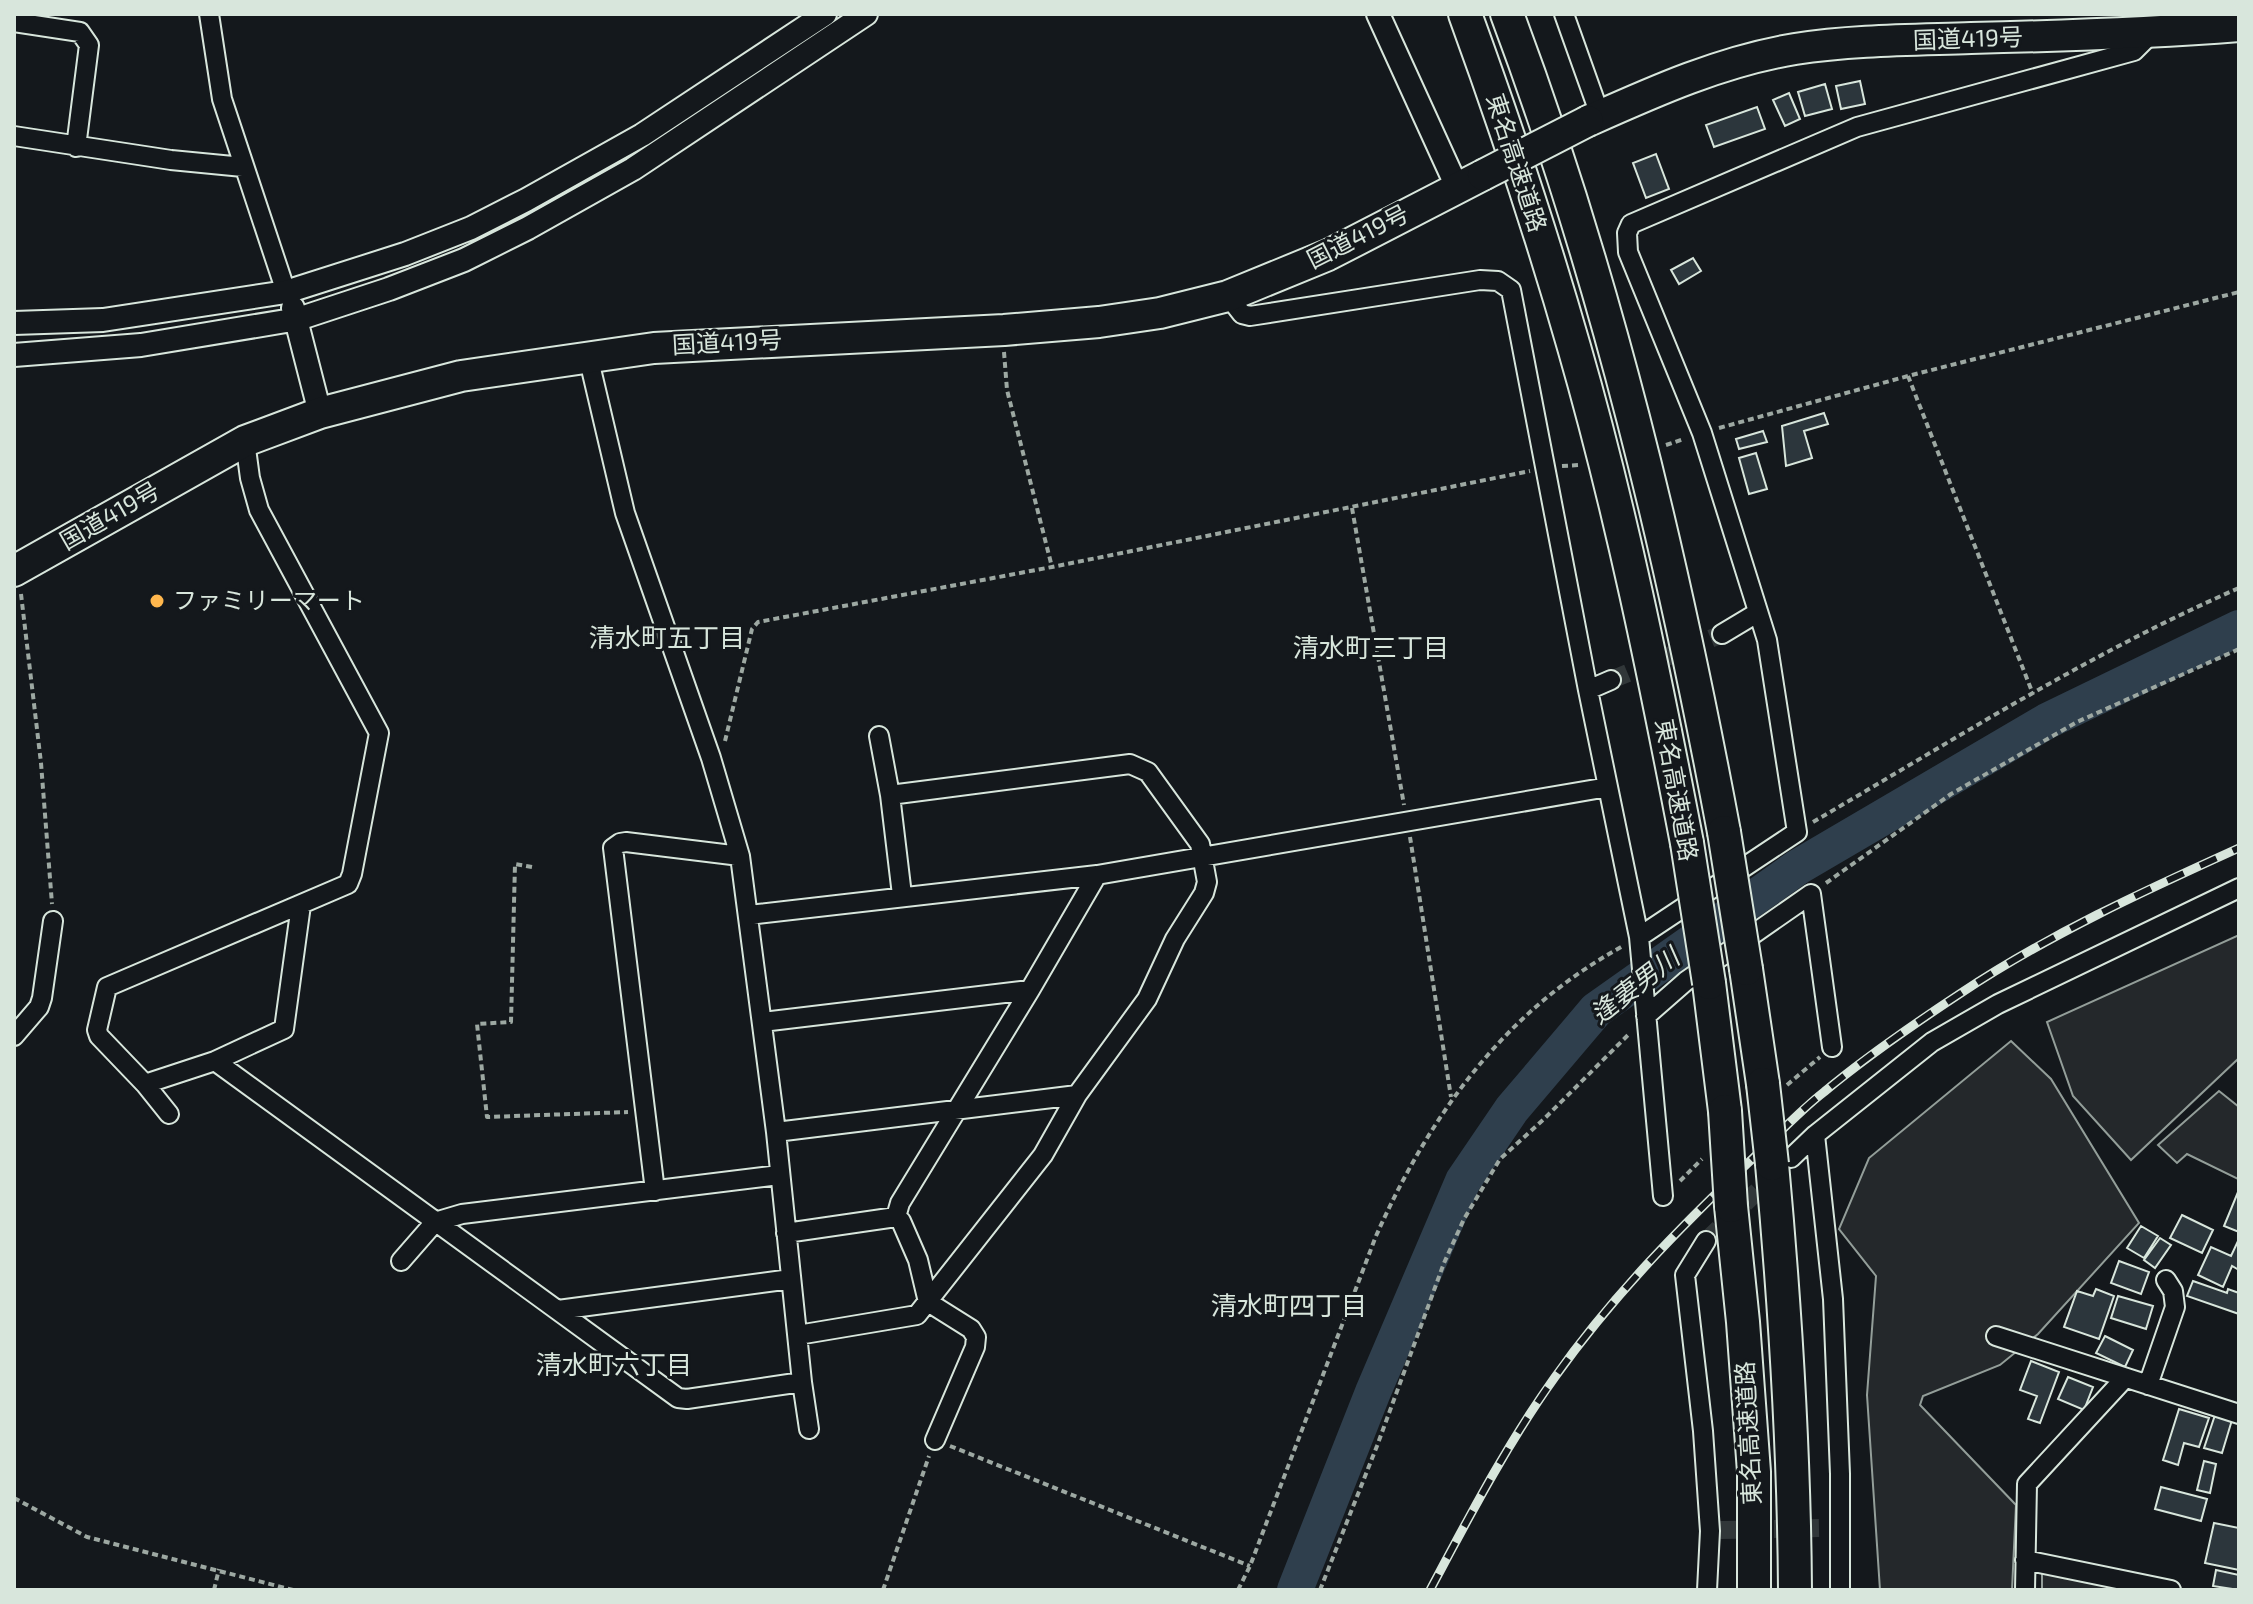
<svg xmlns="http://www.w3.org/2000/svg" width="2253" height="1604" viewBox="0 0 2253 1604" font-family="'Exo 2','Noto Sans JP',sans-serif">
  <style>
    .parking { fill: #24282b; stroke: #939e99; stroke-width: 2 }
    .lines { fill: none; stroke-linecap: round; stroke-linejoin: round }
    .river { stroke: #2f3f4d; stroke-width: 36 }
    .building { fill: #2c363c; stroke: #d8e6dc; stroke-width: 2 }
    .minor-tunnel { stroke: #313739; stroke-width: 18; stroke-dasharray: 18 9; stroke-linecap: butt }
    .minor-casing { stroke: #d8e6dc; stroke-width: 22 }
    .tertiary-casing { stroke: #d8e6dc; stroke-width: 26 }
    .trunk-casing { stroke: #d8e6dc; stroke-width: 34 }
    .motorway-casing { stroke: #d8e6dc; stroke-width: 36 }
    .path { stroke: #9da8a2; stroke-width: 4; stroke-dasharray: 6 4; stroke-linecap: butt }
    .minor { stroke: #14181c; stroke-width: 18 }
    .tertiary { stroke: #14181c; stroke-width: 22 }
    .trunk { stroke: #14181c; stroke-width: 30 }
    .motorway { stroke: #14181c; stroke-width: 32 }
    .rail-casing { stroke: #d8e6dc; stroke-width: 9 }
    .rail { stroke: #14181c; stroke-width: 6; stroke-dasharray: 18; stroke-linecap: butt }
    .trunk-bridge-casing { stroke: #d8e6dc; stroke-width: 34; stroke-linecap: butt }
    .motorway-bridge-casing { stroke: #d8e6dc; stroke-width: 36; stroke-linecap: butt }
    .trunk-bridge { stroke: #14181c; stroke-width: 30 }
    .motorway-bridge { stroke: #14181c; stroke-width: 32 }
    .poi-dot { fill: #ffb74d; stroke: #14181c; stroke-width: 3 }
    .labels { text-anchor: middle; stroke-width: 6; stroke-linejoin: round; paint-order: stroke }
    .street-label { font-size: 24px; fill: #d8e6dc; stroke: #14181c }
    .poi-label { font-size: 24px; fill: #d8e6dc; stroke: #14181c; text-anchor: start }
    .neighbourhood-label { font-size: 26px; fill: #d8e6dc; stroke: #14181c }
    .water-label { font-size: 26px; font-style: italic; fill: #d8e6dc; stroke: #14181c }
  </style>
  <rect width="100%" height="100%" fill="#14181c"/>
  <path class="parking" d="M2239,935V1058L2131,1160L2073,1096L2047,1022Z
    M2011,1041L2051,1079L2139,1223L2038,1334L2000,1365L1923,1396L1920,1405L2016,1505L2012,1590H1880L1867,1395L1876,1276L1839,1229L1869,1158Z
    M2219,1091L2239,1107L2238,1179L2187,1154L2177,1163L2158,1145Z
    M2042,1573L2134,1590H2042Z"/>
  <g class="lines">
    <path class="river" d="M1295,1590L1373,1392L1463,1181L1512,1109L1596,1010L1798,867L2047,721L2239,628"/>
  </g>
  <path class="building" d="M1860,81L1865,104L1841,109L1836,86Z
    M1825,84L1832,109L1805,116L1798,92Z
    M1789,93L1800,119L1785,126L1773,100Z
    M1757,107L1765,129L1714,147L1706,125Z
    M1656,154L1669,189L1646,198L1633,163Z
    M1693,258L1701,271L1679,284L1671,270Z
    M1824,413L1828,424L1804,431L1812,458L1786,466L1782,426Z
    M1763,431L1767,442L1739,449L1736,439Z
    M1756,453L1767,489L1749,494L1739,458Z
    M2238,1192H2239V1232L2224,1226Z
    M2182,1215L2213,1230L2202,1253L2170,1238Z
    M2141,1226L2158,1236L2144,1258L2127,1248Z
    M2160,1238L2171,1245L2155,1268L2144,1260Z
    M2239,1239V1270L2232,1266L2223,1287L2198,1275L2211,1247L2231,1256Z
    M2119,1261L2149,1272L2141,1294L2111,1283Z
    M2193,1281L2227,1293L2228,1289L2239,1293V1314L2187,1296Z
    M2096,1289L2114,1296L2099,1339L2064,1327L2077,1291L2093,1296Z
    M2118,1296L2153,1306L2146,1329L2111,1318Z
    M2105,1336L2133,1350L2125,1367L2096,1353Z
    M2031,1361L2059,1372L2040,1423L2028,1419L2037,1396L2020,1390Z
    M2068,1377L2093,1387L2084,1410L2058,1399Z
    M2179,1409L2209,1418L2199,1447L2184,1443L2178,1465L2163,1460Z
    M2215,1415L2232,1420L2222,1453L2204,1448Z
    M2204,1461L2216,1464L2210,1493L2197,1490Z
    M2161,1487L2207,1499L2201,1521L2155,1509Z
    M2214,1523L2239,1528V1570L2205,1563Z
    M2216,1570L2239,1575V1590L2213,1586Z"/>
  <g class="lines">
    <path class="minor-tunnel" d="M1611,680L1722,634
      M1706,1241L1776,1173
      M1720,1530L1820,1528"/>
    <defs>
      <path id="minor" d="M209,14L222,99L286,292
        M1564,14L1600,115
        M14,22L80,32L89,45L76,147
        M14,136L171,160L243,167
        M1228,296L1242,314L1250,316L1480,280L1498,281L1511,290L1588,690L1639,937L1663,1196
        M245,441L250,478L259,510L379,733L352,874L348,884L107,987L97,1030L99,1036L145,1084L215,1061L284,1029L301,905
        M1722,634L1757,613
        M1588,690L1611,680
        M879,736L890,795L902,895
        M749,915L1097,875L1608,787
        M1639,937L1797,832L1767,640L1702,433L1628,252L1627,233L1631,224L1857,127L2134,51L2152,33
        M1646,1016L1686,981L1811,894L1832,1047
        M762,1022L1030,990
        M14,1036L39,1007L42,998L53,921
        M215,1061L678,1398L687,1399L802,1382L776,1132L740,856L711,758L625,513L588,356
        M145,1084L169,1114
        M776,1132L1077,1095
        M1815,1135L1833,1299L1840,1474V1590
        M1791,1158L1815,1135L1932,1042L1998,1004L2239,888
        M655,1191L613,848L620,843L626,842L740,856
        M786,1233L896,1217
        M1706,1241L1685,1275L1703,1431L1710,1531L1707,1590
        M401,1261L435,1222L462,1214L779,1175
        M558,1310L791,1279
        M798,1335L917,1315L1043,1155L1077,1095L1147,999L1175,939L1204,893L1207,882L1200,844L1148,772L1130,764L890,795
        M1996,1336L2239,1414
        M802,1382L809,1429
        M2148,1385L2175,1307L2173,1291L2166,1280
        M935,1440L975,1347L976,1337L971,1329L928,1302L918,1260L901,1221L896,1217L900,1203L1030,990L1097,875
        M2025,1560L2171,1590
        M2025,1590L2027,1484L2125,1378"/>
      <path id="tertiary" d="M1378,14L1457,187
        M293,308L320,413
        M14,323L103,320L286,292L405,254L471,228L526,200L642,135L825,14
        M14,355L141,345L298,319L389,289L464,260L528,228L633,169L866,14"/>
      <path id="trunk" d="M1588,121C1655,91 1722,61 1795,49C1852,40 1912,40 1971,38C2061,36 2150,33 2239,26
        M14,571L245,441L320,413L461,376L654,348L1004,330L1099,322L1160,313L1228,296L1328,255L1483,175"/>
      <path id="motorway" d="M1465,14C1505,124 1542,235 1574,347C1621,510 1655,677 1687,843
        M1507,14C1606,278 1672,555 1724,832
        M1746,969L1763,1084
        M1709,983L1725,1111
        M1772,1164C1785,1306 1794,1447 1795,1590
        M1731,1206L1743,1322L1754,1472V1590"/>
    </defs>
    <use href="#minor" class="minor-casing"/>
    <use href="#tertiary" class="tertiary-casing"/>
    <use href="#trunk" class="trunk-casing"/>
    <use href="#motorway" class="motorway-casing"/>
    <path class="path" d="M1004,352L1007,390L1052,567
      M1908,376L2033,694
      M1719,428L1908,376L2239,292
      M1666,445L1684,439
      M1562,466L1580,465
      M1352,508L1404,805
      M21,594L41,763L52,904
      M725,741L752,629L758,622L1052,567L1530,471
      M1813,822C1952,741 2090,653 2239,588
      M1410,837L1451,1097
      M532,867L515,864L511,1022L477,1024L487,1117L628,1112
      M1826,883L1951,794L2077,722L2239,649
      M1787,1085L1820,1057
      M1680,1181L1702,1159
      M950,1446L1250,1566
      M14,1498L87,1537L293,1590
      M214,1590L219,1569
      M883,1590L929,1456
      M1238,1590L1250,1566L1376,1236C1430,1115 1504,1011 1623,946
      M1320,1590L1377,1446L1444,1263L1464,1219L1500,1159L1543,1120L1630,1033"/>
    <use href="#minor" class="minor"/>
    <use href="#tertiary" class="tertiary"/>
    <use href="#trunk" class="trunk"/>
    <use href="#motorway" class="motorway"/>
    <defs>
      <path id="rail" d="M1430,1590C1469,1517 1507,1444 1555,1377C1611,1298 1679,1228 1749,1162C1774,1139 1797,1113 1824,1092C1867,1056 1914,1024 1961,993C2048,935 2144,891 2239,848"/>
    </defs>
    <use href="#rail" class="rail-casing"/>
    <use href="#rail" class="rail"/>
    <defs>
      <path id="trunk-bridge" d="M1483,175L1588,121"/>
      <path id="motorway-bridge" d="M1724,832L1746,969
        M1687,843L1709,983
        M1763,1084L1772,1164
        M1725,1111L1731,1206"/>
    </defs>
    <use href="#trunk-bridge" class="trunk-bridge-casing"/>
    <use href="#motorway-bridge" class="motorway-bridge-casing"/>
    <use href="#trunk-bridge" class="trunk-bridge"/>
    <use href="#motorway-bridge" class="motorway-bridge"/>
  </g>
  <circle class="poi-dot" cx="157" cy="601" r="8"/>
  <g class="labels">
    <g class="street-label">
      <text transform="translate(1968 39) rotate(-2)" y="8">国道419号</text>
      <text transform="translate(1516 163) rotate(72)" y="8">東名高速道路</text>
      <text transform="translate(1358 237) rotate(-27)" y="8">国道419号</text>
      <text transform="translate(727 343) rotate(-3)" y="8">国道419号</text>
      <text transform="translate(110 516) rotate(-30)" y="8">国道419号</text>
      <text transform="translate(1676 790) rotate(80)" y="8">東名高速道路</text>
      <text transform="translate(1749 1433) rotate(-93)" y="8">東名高速道路</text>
    </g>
    <g class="poi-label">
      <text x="173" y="609">ファミリーマート</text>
    </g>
    <g class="neighbourhood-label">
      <text x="667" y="647">清水町五丁目</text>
      <text x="1371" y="657">清水町三丁目</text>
      <text x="1289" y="1315">清水町四丁目</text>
      <text x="614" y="1374">清水町六丁目</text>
    </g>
    <g class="water-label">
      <text transform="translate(1635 986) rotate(-38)" y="9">逢妻男川</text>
    </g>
  </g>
  <rect width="2253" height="1604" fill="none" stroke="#d8e6dc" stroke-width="32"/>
</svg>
